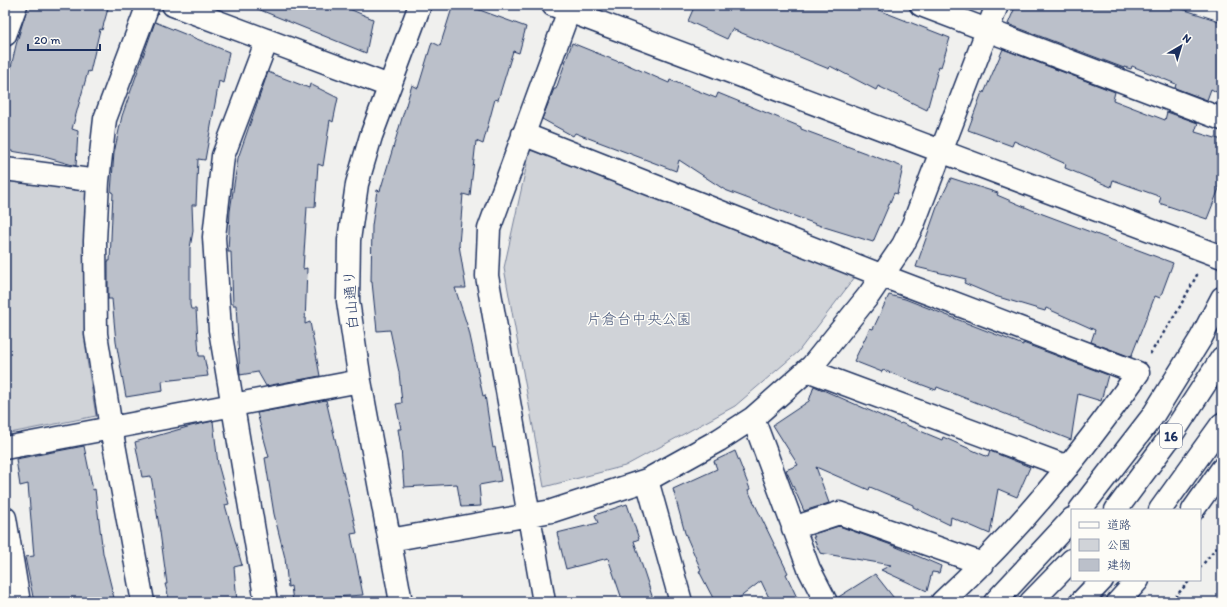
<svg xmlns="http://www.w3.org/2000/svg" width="1227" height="607" viewBox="0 0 1227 607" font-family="Itim,'Klee One',sans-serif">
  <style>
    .green { fill: #d0d3d8; stroke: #76819b }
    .building { fill: #bbc0ca; stroke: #1b2f5e }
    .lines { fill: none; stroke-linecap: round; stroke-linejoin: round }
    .minor-casing { stroke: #1b2f5e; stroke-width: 25 }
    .highway-casing { stroke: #1b2f5e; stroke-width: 25 }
    .path { stroke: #1b2f5e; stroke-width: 2.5; stroke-dasharray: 3 3; stroke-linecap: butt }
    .minor { stroke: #fdfcf7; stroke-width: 22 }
    .highway { stroke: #fdfcf7; stroke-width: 22 }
    .labels { text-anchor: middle; stroke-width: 3; stroke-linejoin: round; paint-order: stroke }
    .shield { fill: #fdfcf7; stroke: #5f6c8c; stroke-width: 1 }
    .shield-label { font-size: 14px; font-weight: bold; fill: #1b2f5e }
    .street-label { font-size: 15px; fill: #1b2f5e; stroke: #fdfcf7 }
    .park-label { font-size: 15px; fill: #48587c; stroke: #fdfcf7 }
  </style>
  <rect width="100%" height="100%" fill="#f0f0ee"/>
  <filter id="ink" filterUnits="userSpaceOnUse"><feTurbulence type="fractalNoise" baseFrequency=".025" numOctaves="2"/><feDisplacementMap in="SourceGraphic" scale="8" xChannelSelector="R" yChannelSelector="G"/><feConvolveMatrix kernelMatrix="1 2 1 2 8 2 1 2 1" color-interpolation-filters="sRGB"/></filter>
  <g filter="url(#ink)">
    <path class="green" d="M530,150L678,203L855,277L798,352L735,406L625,466L544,487L504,268Z
      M5,181L90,191L85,287L87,360L96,416L5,434Z"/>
    <path class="building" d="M28,5H109L102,30L100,29L90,72L88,71L72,129L78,131L76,166L41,156L5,150V94L16,45Z
      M248,5H340L373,19L366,53Z
      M453,5H466L526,27L519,53L513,51L498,100L495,99L483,144L476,141L470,196L463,194L459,245L466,288H455L469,331L483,396L485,395L493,448L495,447L501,481L479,485L481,506L461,507L457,484L404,487L401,448L398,429H401L396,404L402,403L399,372L390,330L377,331L372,282H371L372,226L377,190L380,191L412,85L418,88L432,42L440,46Z
      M695,5H866L950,38L941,67L939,66L927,110L878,86L876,90L830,66L829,69L732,29L727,39L688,21Z
      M1016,5H1170L1222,22V95L1211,89L1207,100L1175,88L1176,84L1132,66L1131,69L1124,67V68L1013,26L1008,24Z
      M155,22L229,52L223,83L219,81L205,160L198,159L196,205H192L193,231L190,248V305L191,309H196L199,356H204L208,376L162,381L163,391L126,397L116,342L112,299H108V261H110L113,193L111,192L114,153L122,116Z
      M572,43L619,62V61L669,83L670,80L716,98L718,93L801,127V129L903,167L897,194L894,193L873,242L821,226L725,190L679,160L676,171L575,133L573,136L542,119L554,89H556Z
      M1003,49L1115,92L1113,100L1165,120L1167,112L1198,123L1195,132L1222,140V181L1207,219L1159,203L1161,197L1113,180L1111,187L1065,168L1066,164L1014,141L1012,146L968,130L982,92L984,93Z
      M268,72L309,88L310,84L338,98L333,122L330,120L323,166L318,164L315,207H307L303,269L307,268L305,324L310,322L320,376L266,386L258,372L240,375L236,305H233L231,252H228L230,211L238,158Z
      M951,178L998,193L997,195L1032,210L1173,263L1160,298L1155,296L1131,357L1091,342L1095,330L1046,308L1045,311L995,296L964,283L966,279L916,267L937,207Z
      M889,295L905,299L1023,345V343L1108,375L1101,401L1078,394L1071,440L937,387L936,390L883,370L882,372L854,361L870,328L873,329Z
      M814,386L900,424L901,423L942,440L943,437L988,457L990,451L1030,467L1017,497L998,489L990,534L951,517L950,525L913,507V505L870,487L869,490L816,467L829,503L804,511L786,470L798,465L773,425L809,401Z
      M326,400L357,533L351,534L363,595L320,598V602H293L291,586L288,587L285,558L274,514L265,458L269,457L257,413Z
      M213,421L218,464L229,504L225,505L242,565L234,567L237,602H170L165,584H167L160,532L151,476L142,477L135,442L191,426Z
      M84,446L93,490L95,489L103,553L115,602H34L25,557L34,556L28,484L20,486L16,459Z
      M735,451L750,489L748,490L788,573L786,574L799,602H771L761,581L734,602H715L699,571L701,570L685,533L673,489L717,469L714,461Z
      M627,504L639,539L634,541L654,602H623L608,558L566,569L557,533L598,523L595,515Z
      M839,526L894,546L941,566L939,573L932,572L927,591L881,570L891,565L820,553L813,537H815L813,534Z
      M875,574L897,602H838L837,598Z"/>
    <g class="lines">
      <defs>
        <path id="minor" d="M173,5L389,86
          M553,5L1222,257
          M921,5L1222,119
          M5,35L16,5
          M523,134L883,276L1138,373C1078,458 1018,532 942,602
          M5,169L98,181
          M807,370L1068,467
          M753,418L809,569L826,602
          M5,448L360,381
          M647,480L681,602
          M1080,510L1152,417L1201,338L1222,298
          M1193,510L1222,469
          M5,518L19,602
          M793,528L839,513L983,564
          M390,540L552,511L647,480L719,440L753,418L812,366L869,295L903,245L913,225L997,5
          M143,602L111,428L96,334L95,241L98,181L105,119L148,5
          M266,602L220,330L214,237L223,156L267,40
          M401,602L360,381L348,301L349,240L357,184L371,136L420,5
          M544,602L487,276L489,229L571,5
          M995,602L1072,519
          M1118,602L1138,580"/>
        <path id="highway" d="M1116,510L1173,433L1222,358
          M1160,510L1222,424
          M1031,602L1072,560
          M1081,602L1102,580"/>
      </defs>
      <use href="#minor" class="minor-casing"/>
      <use href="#highway" class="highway-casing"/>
      <path class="path" d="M1220,232L1222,227
        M1150,354L1177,312L1198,273
        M1200,568L1222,540
        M1171,602L1190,580"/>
      <use href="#minor" class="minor"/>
      <use href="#highway" class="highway"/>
    </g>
  </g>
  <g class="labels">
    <rect class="shield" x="1160" y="424" width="22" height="24" rx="3"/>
    <g class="shield-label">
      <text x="1171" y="441">16</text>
    </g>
    <g class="street-label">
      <text transform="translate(351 300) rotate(-94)" y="5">白山通り</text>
    </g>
    <g class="park-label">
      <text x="639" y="324">片倉台中央公園</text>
    </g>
  </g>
  <rect width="1227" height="607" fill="none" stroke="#fdfcf7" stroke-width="20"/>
  <rect x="10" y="10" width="1207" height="587" fill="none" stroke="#1b2f5e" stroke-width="1.5" filter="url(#ink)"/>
  <rect x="1071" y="509" width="130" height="72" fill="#fdfcf7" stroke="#a3aaba"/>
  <rect x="1079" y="522" width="20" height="6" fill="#fdfcf7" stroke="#a3aaba"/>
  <text x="1107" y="529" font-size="12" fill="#1b2f5e">道路</text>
  <rect x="1079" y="539" width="20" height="12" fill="#d0d3d8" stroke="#a3aaba"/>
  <text x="1107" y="549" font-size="12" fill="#1b2f5e">公園</text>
  <rect x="1079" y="559" width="20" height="12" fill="#bbc0ca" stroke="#a3aaba"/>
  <text x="1107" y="569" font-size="12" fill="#1b2f5e">建物</text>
  <g transform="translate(1181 46) rotate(38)" stroke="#fdfcf7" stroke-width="3" paint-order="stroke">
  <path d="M0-3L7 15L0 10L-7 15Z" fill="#1b2f5e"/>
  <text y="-6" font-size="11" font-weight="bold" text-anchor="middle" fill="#1b2f5e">N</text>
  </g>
  <path d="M28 44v6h72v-6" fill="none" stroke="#1b2f5e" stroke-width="2"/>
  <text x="34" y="44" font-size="12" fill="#1b2f5e" stroke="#fdfcf7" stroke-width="3" paint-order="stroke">20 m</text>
</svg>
